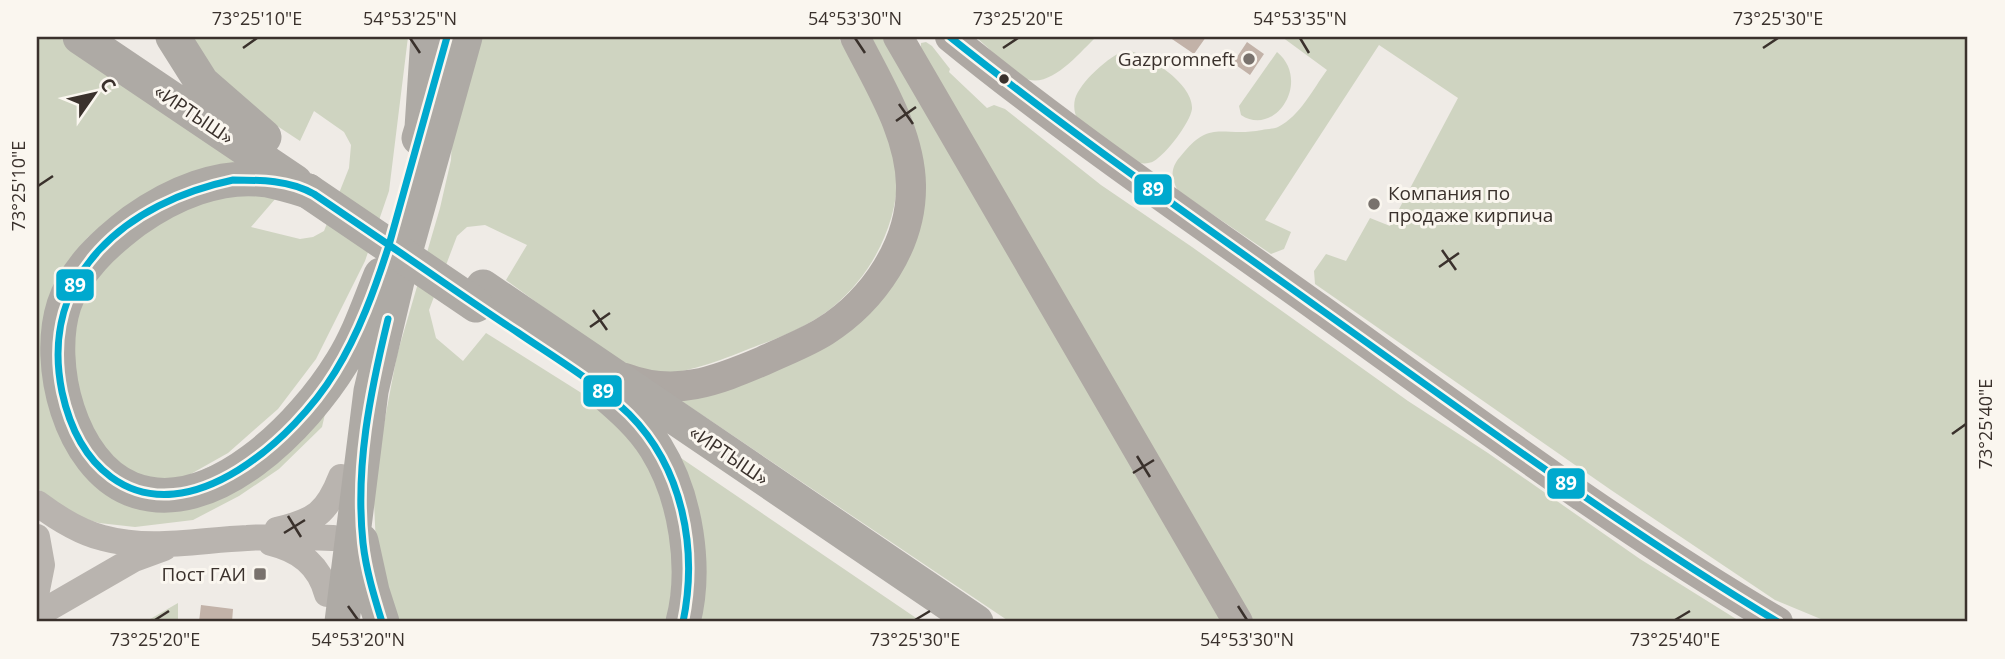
<svg xmlns="http://www.w3.org/2000/svg" width="2005" height="659" viewBox="0 0 2005 659" font-family="'Open Sans',sans-serif">
  <style>
    .green { fill: #cfd4c1 }
    .building { fill: #c2b2a8 }
    .lines { fill: none; stroke-linecap: round; stroke-linejoin: round }
    .secondary { stroke: #b9b4af; stroke-width: 26 }
    .primary { stroke: #aea8a3; stroke-width: 30 }
    .highway { stroke: #aeaaa5; stroke-width: 35 }
    .highway-bridge { stroke: #aeaaa5; stroke-width: 35 }
    .bus-1-casing { stroke: #faf6ef; stroke-width: 12 }
    .bus-1 { stroke: #00a9ce; stroke-width: 7 }
    .ticks { fill: none; stroke: #3a312c; stroke-width: 2.5 }
    .poi-dot { fill: #79726d; stroke: #faf6ef; stroke-width: 2.5 }
    .bus-dot { fill: #3a312c; stroke: #faf6ef; stroke-width: 2.5 }
    .labels { text-anchor: middle; stroke-width: 6; stroke-linejoin: round; paint-order: stroke }
    .poi-label { font-size: 19px; fill: #3a312c; stroke: #faf6ef; text-anchor: end }
    .street-label { font-size: 19px; fill: #3a312c; stroke: #faf6ef }
    .line-badge { stroke: #faf6ef; stroke-width: 2.5 }
    .badge-label { font-size: 19px; text-anchor: middle; font-weight: bold; fill: #fff }
    .neatline { fill: none; stroke: #3a312c; stroke-width: 2.5 }
    .ticks-label { font-size: 18px; text-anchor: middle; fill: #3a312c }
  </style>
  <rect width="100%" height="100%" fill="#efebe6"/>
  <path class="green" d="M37,37H58L240,159L243,164L138,202L88,237L59,274L45,370L134,501L325,414L322,427L279,469L239,496L193,520L135,527L99,523L73,515L37,488Z
    M188,37H408L389,191L365,261L316,359L278,409L228,453L189,475L163,482L137,478L92,437L81,412L67,336L106,254L202,195L282,191L251,227L300,239L313,237L324,231L349,168L351,145L344,132L314,111L300,141L233,97Z
    M479,37H838C856,68 878,101 890,135C912,195 881,267 834,306C811,325 782,337 754,347C720,360 679,379 642,371C627,368 613,356 601,347C569,326 537,303 506,280L527,245L485,225L467,227L457,236L429,310L436,338L463,361L486,333L626,421L651,454L675,556L668,622H395L376,545L373,482L397,355L440,208L451,160L452,137Z
    M867,37H885L1226,622H1010L674,396L793,355L912,223Z
    M976,37H1096C1079,53 1047,94 1021,76C1005,66 990,49 976,37Z
    M1282,37H1968V622H1828L1775,600L1611,490L1315,284L1314,271L1326,254L1346,261L1370,218L1390,226L1458,98L1379,45L1265,220L1291,232L1284,249L1271,254L1178,191C1171,179 1170,168 1180,157C1211,117 1221,138 1262,130C1266,129 1273,129 1278,127C1300,116 1313,89 1327,70Z
    M926,42L932,46L950,69L949,72L987,108L994,105L1005,109L1101,185L1192,247L1408,401L1488,453L1640,559L1741,622H1251L921,50V43Z
    M1126,50C1147,54 1194,84 1192,109C1190,123 1166,154 1154,161C1147,165 1140,163 1133,162L1078,121C1075,114 1073,108 1075,99C1080,82 1109,56 1126,50Z
    M1277,52C1312,81 1275,138 1241,115L1239,106Z
    M678,456L922,622H694Z
    M178,603V622H145Z"/>
  <path class="building" d="M1169,37H1206L1194,54Z
    M1247,42L1264,54L1250,75L1233,63Z
    M201,605L233,609L232,622H199Z"/>
  <g class="lines">
    <path class="secondary" d="M37,503C57,518 79,532 103,538C150,551 199,540 247,538C276,536 304,537 333,538
      M277,530C315,521 327,513 341,477
      M37,537L42,565L37,590
      M271,543C299,550 319,564 327,594
      M37,615L134,559L164,548"/>
    <path class="primary" d="M898,37L1238,622
      M950,37C1069,134 1196,220 1320,309C1470,417 1619,529 1778,622
      M625,378C675,397 716,381 763,361C784,351 806,343 825,331C874,300 912,244 911,185C910,132 878,83 855,37"/>
    <path class="highway" d="M80,37L295,182
      M173,37L202,83L264,137
      M419,138L422,128L428,37
      M308,191C295,187 281,183 267,180C220,173 172,194 134,221C105,243 76,269 64,305C45,364 70,464 131,489C212,521 305,423 342,362C359,335 369,304 381,275
      M483,287L976,622
      M600,389C621,407 642,425 656,448C686,496 697,568 683,622
      M361,541L372,591L382,622
      M342,622L371,391L397,281L465,37"/>
    <path class="highway-bridge" d="M308,191L476,305"/>
    <defs>
      <path id="bus-1" d="M950,37C1070,133 1196,220 1320,309C1471,417 1619,526 1778,622
        M233,180C261,180 289,180 314,194L389,245C375,289 359,333 335,372C296,436 190,535 111,477C84,457 69,424 62,392C38,274 128,202 233,180Z
        M389,245C432,274 474,304 517,332C555,358 596,382 629,414C683,468 698,549 683,622
        M389,245L447,37
        M382,622C374,596 366,570 363,543C355,467 370,393 388,319"/>
    </defs>
    <use href="#bus-1" class="bus-1-casing"/>
    <use href="#bus-1" class="bus-1"/>
  </g>
  <path class="ticks" d="M410,38L420,53M855,38L865,53M1300,38L1309,53M243,48L257,38M1003,48L1018,38M1763,48L1778,38M899,104L913,124M896,121L916,107M38,186L53,176M1442,250L1456,270M1439,267L1459,253M593,310L607,330M590,327L610,313M1952,434L1966,424M1137,456L1150,477M1133,473L1154,460M288,516L301,537M284,533L305,520M348,606L358,620M1238,606L1247,620M155,620L169,611M915,620L930,611M1675,620L1690,611"/>
  <g class="poi-dot">
    <circle cx="1249" cy="59" r="7"/>
    <circle cx="1374" cy="204" r="7"/>
    <rect x="253" y="567" width="14" height="14" rx="3.5"/>
  </g>
  <circle class="bus-dot" cx="1004" cy="79" r="6"/>
  <g class="labels">
    <g class="poi-label">
      <text x="1235" y="66">Gazpromneft</text>
      <text x="1388" y="200" text-anchor="start">Компания по<tspan x="1388" dy="22">продаже кирпича</tspan></text>
      <text x="246" y="581">Пост ГАИ</text>
    </g>
    <g class="street-label">
      <text transform="translate(194 114) rotate(34)" y="7">«ИРТЫШ»</text>
      <text transform="translate(729 455) rotate(34)" y="7">«ИРТЫШ»</text>
    </g>
  </g>
  <g class="line-badge">
    <rect x="1133" y="173" width="40" height="33" rx="7" fill="#00a9ce"/>
    <rect x="55" y="268" width="40" height="34" rx="7" fill="#00a9ce"/>
    <rect x="582" y="374" width="41" height="34" rx="7" fill="#00a9ce"/>
    <rect x="1546" y="467" width="40" height="33" rx="7" fill="#00a9ce"/>
  </g>
  <g class="badge-label">
    <text x="1153" y="196">89</text>
    <text x="75" y="292">89</text>
    <text x="603" y="398">89</text>
    <text x="1566" y="490">89</text>
  </g>
  <rect width="2005" height="659" fill="none" stroke="#faf6ef" stroke-width="77"/>
  <g transform="translate(94 94) rotate(56)" stroke="#faf6ef" stroke-width="5" paint-order="stroke">
  <path d="M0-5L12 26L0 18L-12 26Z" fill="#3a312c"/>
  <text y="-10" font-size="19" font-weight="bold" text-anchor="middle" fill="#3a312c">С</text>
  </g>
  <rect x="38" y="38" width="1928" height="582" class="neatline"/>
  <g class="ticks-label">
    <text x="257" y="25">73°25'10"E</text>
    <text x="410" y="25">54°53'25"N</text>
    <text x="855" y="25">54°53'30"N</text>
    <text x="1018" y="25">73°25'20"E</text>
    <text x="1300" y="25">54°53'35"N</text>
    <text x="1778" y="25">73°25'30"E</text>
    <text transform="translate(19 186) rotate(-90)" y="6">73°25'10"E</text>
    <text transform="translate(1986 424) rotate(-90)" y="6">73°25'40"E</text>
    <text x="155" y="646">73°25'20"E</text>
    <text x="358" y="646">54°53'20"N</text>
    <text x="915" y="646">73°25'30"E</text>
    <text x="1247" y="646">54°53'30"N</text>
    <text x="1675" y="646">73°25'40"E</text>
  </g>
</svg>
